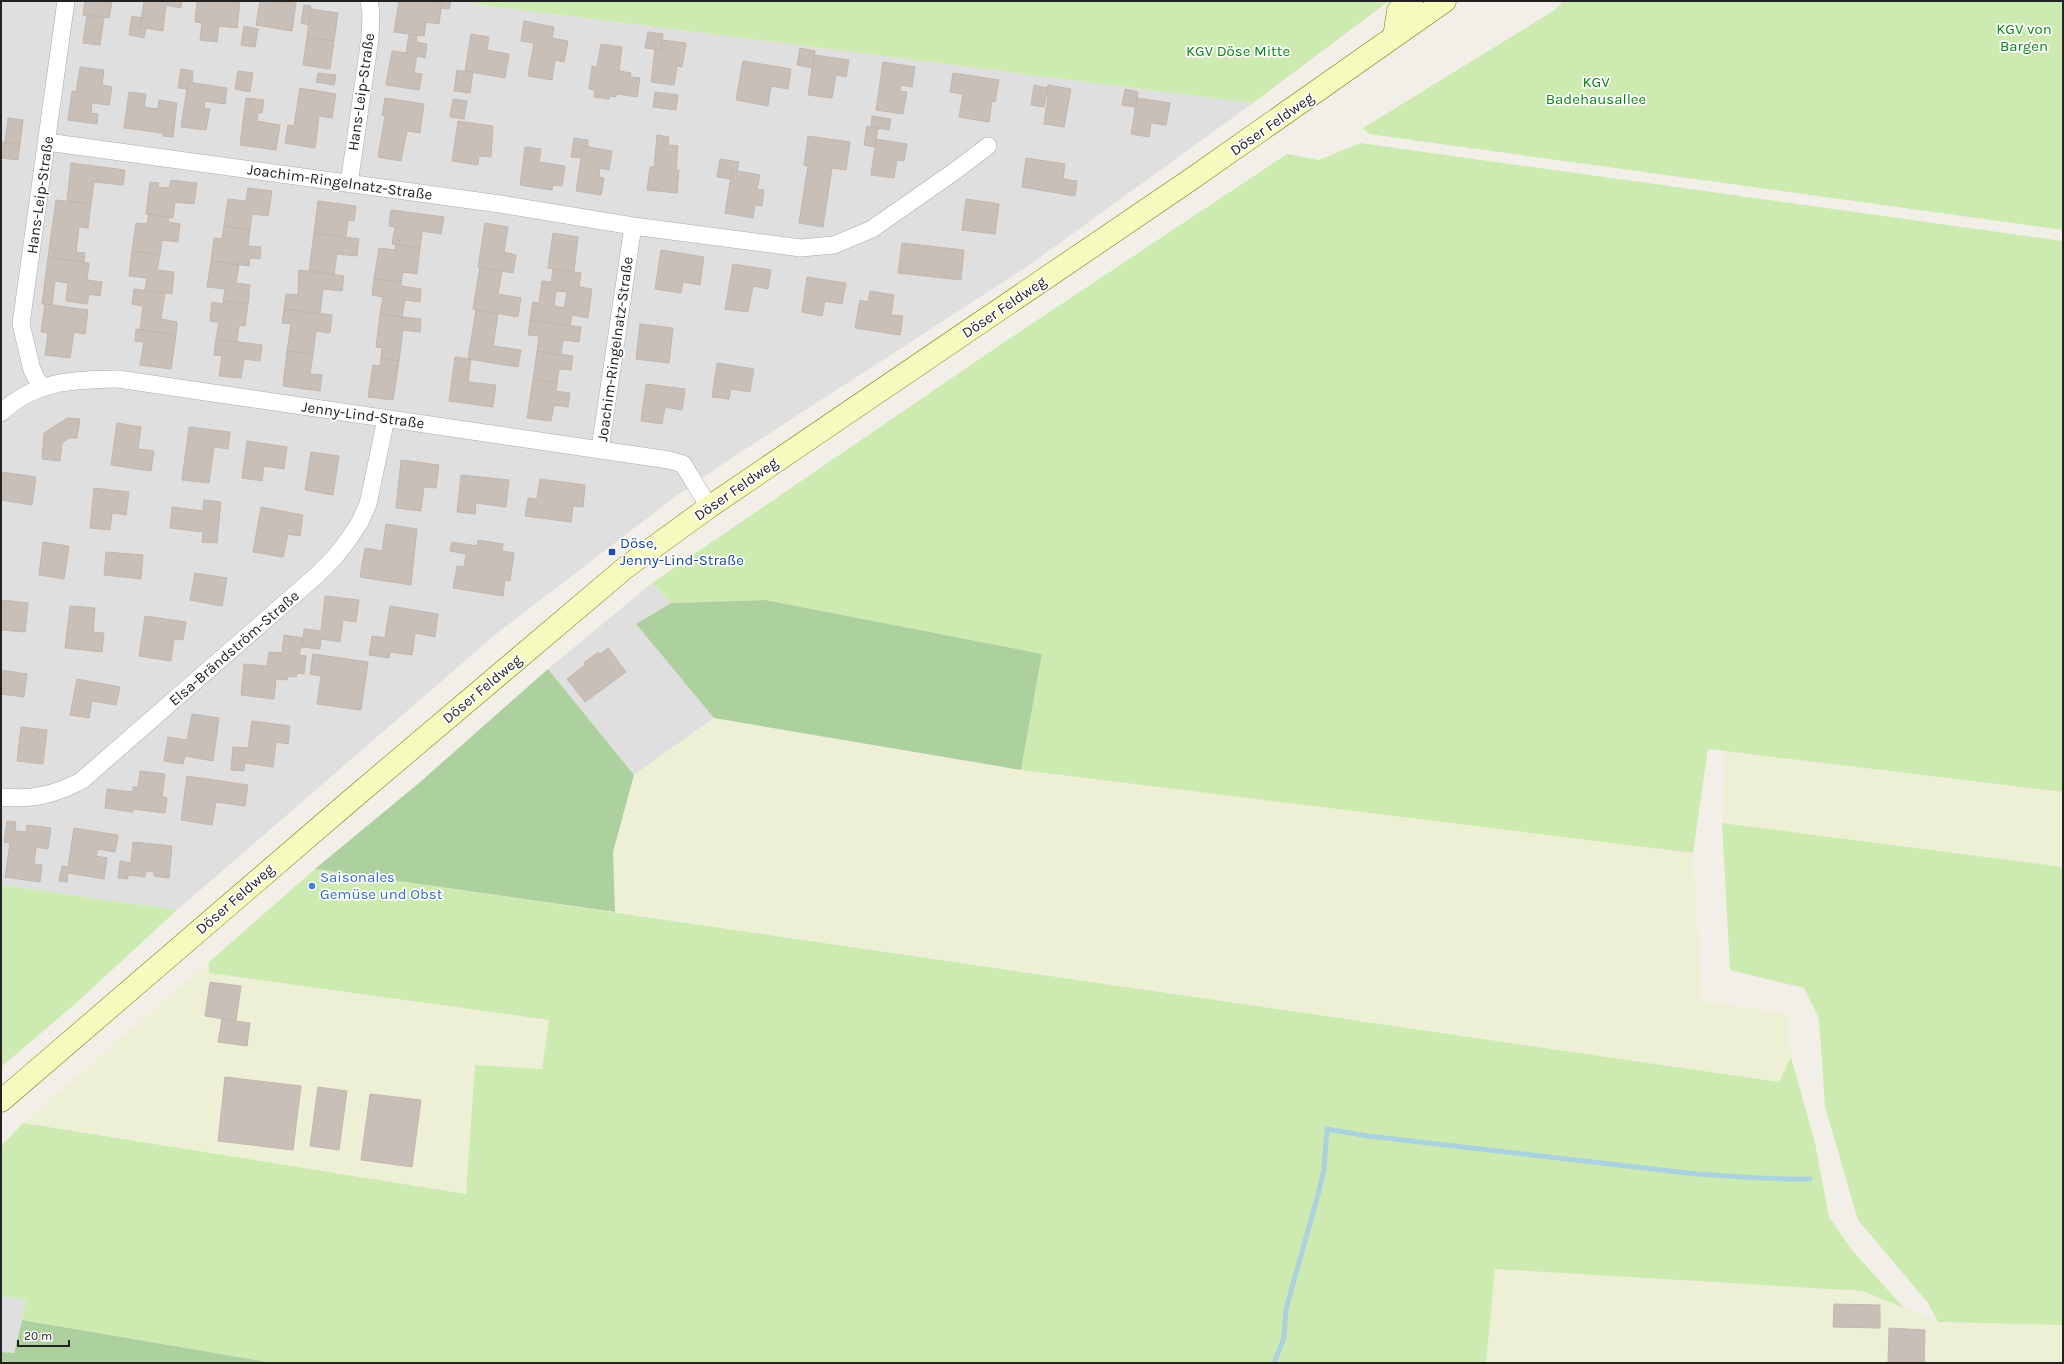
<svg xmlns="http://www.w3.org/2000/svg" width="2064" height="1364" viewBox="0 0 2064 1364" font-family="Karla,sans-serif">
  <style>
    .residential { fill: #e0dfdf }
    .farmland { fill: #eef0d5 }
    .grass { fill: #cdebb0 }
    .forest { fill: #add19e }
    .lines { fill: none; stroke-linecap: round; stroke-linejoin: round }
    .stream { stroke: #aad3df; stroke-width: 5 }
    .building { fill: #c7bfb8; stroke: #c4b6ab; fill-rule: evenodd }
    .street-casing { stroke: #a9a9a9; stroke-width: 18 }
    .secondary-casing { stroke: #707d05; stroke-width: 23 }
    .street { stroke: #fff; stroke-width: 17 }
    .secondary { stroke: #f7fabf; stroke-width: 22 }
    .transit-dot { fill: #1a4fb4; stroke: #fff; stroke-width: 1.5 }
    .shop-dot { fill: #3f7fe0; stroke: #fff; stroke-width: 1.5 }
    .labels { text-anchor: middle; stroke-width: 3.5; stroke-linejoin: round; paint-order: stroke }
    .park-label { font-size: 15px; fill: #0c8416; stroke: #fff }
    .street-label { font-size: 15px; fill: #222; stroke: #fff }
    .transit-label { font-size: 15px; fill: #164399; stroke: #fff; text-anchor: start }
    .shop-label { font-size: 15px; fill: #366cbe; stroke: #fff; text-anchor: start }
  </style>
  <rect width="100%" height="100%" fill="#f2efe9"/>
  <path class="residential" d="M1,1H474V4L1253,103L1028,266L736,455L675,497L496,634L177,910L1,885Z
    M652,583L671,603L636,624L714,718L634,775L548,669Z
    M1,1296L26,1300L14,1354L1,1352Z"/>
  <path class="farmland" d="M714,718L1021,770L1693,853L1702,1001L1789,1014L1791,1057L1779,1082L615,912L613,852L634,775Z
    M1726,751L2063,792V867L1722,823Z
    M209,962V973L549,1020L542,1070L475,1065L466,1194L23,1123Z
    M1495,1269L1863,1291L1938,1322L2063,1325V1363H1486Z"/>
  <path class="grass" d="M474,1H1389L1253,103L474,4Z
    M1563,1H2063V230L1369,134L1363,128L1555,10Z
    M1360,143L2063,241V792L1708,749L1693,853L1021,770L1042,655L765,600L671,603L652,583L1000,345L1287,154L1319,160Z
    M1722,823L2063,867V1325L1938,1322L1928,1303L1858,1220L1825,1107L1819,1019L1804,988L1730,970Z
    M315,869L1779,1082L1791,1057L1815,1143L1829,1217L1852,1250L1904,1308L1863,1291L1495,1269L1486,1363H274L22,1320L26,1300L1,1296V1146L23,1123L466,1194L475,1065L542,1069L549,1020L209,973V962Z
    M1,885L177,910L74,1005L1,1067Z"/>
  <path class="forest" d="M765,600L1042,654L1021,770L714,718L636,624L671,603Z
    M548,669L634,775L613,852L615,912L315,869L419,783Z
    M22,1320L274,1363H1V1352L14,1353Z"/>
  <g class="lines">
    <path class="stream" d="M1274,1363L1284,1338L1286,1309L1318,1195L1324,1169L1327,1129L1368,1136L1696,1174C1735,1176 1772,1180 1810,1179"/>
  </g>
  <path class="building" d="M85,1L112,2L109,18L83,15Z
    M144,1H182L181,8L166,5L163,31L140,27Z
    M197,1H240L237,28L219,26L217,42L200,40L202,23L195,22Z
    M260,1L296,3L292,31L256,25Z
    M399,1L442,2L439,24L426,22L424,36L394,32Z
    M431,1H451L449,9L441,8L442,2Z
    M304,5L311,6L309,25L301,23Z
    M311,9L338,13L334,41L307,37Z
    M87,15L104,18L100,45L83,43Z
    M132,16L141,18L140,27L146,28L144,38L129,35Z
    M524,21L554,27L552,38L568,41L564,62L555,60L552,80L528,76L534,43L521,41Z
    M244,26L258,29L255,47L241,45Z
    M648,32L663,34L661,50L645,48Z
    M409,34L417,35L416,42L427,44L425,58L406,53Z
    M471,34L489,37L487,50L509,54L505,78L465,71Z
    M307,37L334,41L330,69L303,65Z
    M662,40L686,43L682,67L677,66L674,85L651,82L655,49L661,50Z
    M601,44L622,47L619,71L631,73L630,77L640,78L637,97L617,94L616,97L610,96L609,99L594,97L595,90L589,89L592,66L597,67Z
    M800,48L815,51L813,68L797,65Z
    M392,51L417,54L414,73L422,74L419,90L386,85Z
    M814,55L849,60L846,77L836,75L832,98L808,95Z
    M743,61L791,69L788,89L771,86L768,106L736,100Z
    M883,62L915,67L912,87L901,85L900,91L907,92L903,114L876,110Z
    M80,67L104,70L102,85L112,87L109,105L92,103L91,113L98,114L97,124L68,120L72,91L76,92Z
    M181,69L193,71L192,83L188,82L187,89L178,88Z
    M457,70L473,73L470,93L454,91Z
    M238,71L253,73L250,92L235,89Z
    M318,73L336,75L334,85L316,82Z
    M953,73L999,80L995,102L992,101L989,122L959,117L963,94L950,92Z
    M188,82L227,88L225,104L205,101L204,108L210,109L206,130L181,127Z
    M1034,85L1047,88L1044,107L1031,105Z
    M1048,85L1071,89L1064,127L1044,124L1048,96H1046Z
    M300,88L336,94L332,118L319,116L315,148L285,143L288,125L294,126Z
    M1125,89L1138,92L1136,107L1122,105Z
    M129,92L146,94L144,107L158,109L159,100L177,103L173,137L163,136V133L124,128Z
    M655,92L678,95L676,110L653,107Z
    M246,98L264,100L262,113L258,112L257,121L280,125L276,150L240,145Z
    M385,98L424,104L420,133L407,131L401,161L378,157L385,116L382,115Z
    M1137,98L1170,103L1166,125L1151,123L1149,137L1131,134Z
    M453,99L467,101L464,119L450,117Z
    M872,116L891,119L889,130L871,127Z
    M8,118L23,120L20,144L5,142Z
    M458,121L493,126L491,157L479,156L478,165L452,161Z
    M867,126L878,128L875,147L864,145Z
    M657,135L669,137L668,145L678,146L676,170H679L677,193L647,190L650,167H654Z
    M808,136L850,142L846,170L832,168L823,227L799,223L808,166L804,165Z
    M574,138L588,140V147L583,146L581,158L571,157Z
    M876,139L907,144L904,161L897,160L894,178L871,175Z
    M1,142L20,144L18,160L1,158Z
    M583,146L612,151L609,170L600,168L599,177L604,178L601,195L576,191Z
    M525,147L541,149L539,162L565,166L562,186L553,185L552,190L520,185Z
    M1026,158L1065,164L1063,179L1077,181L1075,196L1022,187Z
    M720,159L739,162L737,171L732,170L730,179L717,177Z
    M71,163L125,170L123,185L94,182L91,204L67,201Z
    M732,170L760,175L757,189L764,190L762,206L755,205L753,218L725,213Z
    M171,180L197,183L194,204L175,202L173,218L146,214L150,182L159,183L158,187L169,188Z
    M248,188L272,191L268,216L252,214L250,230L224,226L228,199L246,201Z
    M966,199L999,204L995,234L962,230Z
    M56,200L91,204L88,228L79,227L76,252L85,253L84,262L54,258L55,250H49Z
    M318,201L356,206L354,221L348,220L346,237L314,233Z
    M391,210L444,217L441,234L422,231L420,248L392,244L395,227L389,226Z
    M149,214L169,217L168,222L180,224L178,242L162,240L160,255L132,251L136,223L147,224Z
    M485,223L508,227L504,252L516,255L513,273L478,267Z
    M224,226L250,230L248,246L261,247L260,259L250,258L249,266L211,261L214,238L222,239Z
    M314,233L359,239L357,256L337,254L334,274L309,271Z
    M553,233L578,237L574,272L548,268Z
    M902,243L964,250L961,280L898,273Z
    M396,244L420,248L417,274L403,272L401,282L374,279L379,248L395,250Z
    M49,250H55L54,258L89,263L87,280L102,282L100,296L89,294L87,304L66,301L68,283L55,281L52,305L42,304Z
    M661,250L704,257L700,285L683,282L681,293L655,289Z
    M132,251L160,255L157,270L174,272L172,294L145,290L147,278L129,276Z
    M211,261L239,264L236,283L250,285L248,304L223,301L225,289L207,287Z
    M733,264L771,270L768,289L753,286L748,312L725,309Z
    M480,267L502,271L498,294L521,298L518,317L473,309Z
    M553,269L581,273L579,287L592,289L588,318L572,315L570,326L530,320L533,302L539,303L542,281L551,282ZM556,291L567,292L564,308L554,306Z
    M299,270L344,276L342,291L323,289L320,314L284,309L286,294L298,295Z
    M807,277L846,283L842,304L825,301L822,316L802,312Z
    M374,279L401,282V286L421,289L420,302L405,300L402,317L380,314L383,297L372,295Z
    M134,289L165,293L161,319L177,322L176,335L140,330L143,306L132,304Z
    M870,291L894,295L891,315L903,316L900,335L855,328L860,300L868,302Z
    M223,301L248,304L245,326L239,325L237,342L216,339L219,322L210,321L212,302L223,304Z
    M45,304L88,310L85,334L74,332L70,358L45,355L48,333L41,332Z
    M284,309L332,315L330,333L316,331L313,354L287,351L291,324L282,323Z
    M476,310L498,314L493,346L521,350L518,367L468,359Z
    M380,314L421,319L420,332L403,330L399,361L381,358L382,348L376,347Z
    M530,320L581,327L579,342L563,340L561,355L537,351L539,336L528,335Z
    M640,324L673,328L669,363L636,359Z
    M136,329L176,335L171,369L140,365L144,342L135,341Z
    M216,339L262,345L260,361L244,359L241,378L219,376L222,356L214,355Z
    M287,351L313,354L310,374L322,375L320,391L283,386Z
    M537,351L573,356L571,370L559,369L557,383L533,379Z
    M455,357L471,359L468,382L496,385L493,407L449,401Z
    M381,358L399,361L393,400L368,397L373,365L380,366Z
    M717,363L754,369L750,392L731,389L729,399L712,397Z
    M533,379L557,383L556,391L570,393L568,407L554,405L551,421L527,418Z
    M646,384L685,389L682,410L665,407L662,424L641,421Z
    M67,418L80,419L77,438H69L62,443L60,461L42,459L44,433Z
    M117,423L141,427L138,449L154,451L151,471L111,465Z
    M189,427L230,432L228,449L214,447L209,483L182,480Z
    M247,441L287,447L284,469L264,466L262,481L242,478Z
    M311,452L339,456L333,495L305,490Z
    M401,460L439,465L436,488L424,487L421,511L396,508Z
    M1,472L36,477L32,505L1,500Z
    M461,475L509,480L506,507L476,503L475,514L457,512Z
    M540,479L585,485L583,507L573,506L571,522L525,516L528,498L537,499Z
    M94,488L129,492L126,515L112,513L110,530L90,528Z
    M204,500L221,502L217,543L202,542L203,532L170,528L172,507L203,511Z
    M261,507L303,515L300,536L288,534L283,557L253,552Z
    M386,524L417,529L411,585L360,577L365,548L382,551Z
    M478,540L503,544L502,551L514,553L510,581L505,580L503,596L453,588L457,566L464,567L466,554L450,551L452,542L477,546Z
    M43,542L69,546L64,579L39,575Z
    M106,552L143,555L141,579L104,575Z
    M195,573L227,578L222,606L190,600Z
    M325,596L359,600L356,622L343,620L340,642L321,639L320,649L302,647L304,629L321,631Z
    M1,600L28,603L25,632L1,630Z
    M70,606L95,608L93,632L104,633L102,652L65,648Z
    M390,606L438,614L435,637L415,633L412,655L390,652L389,658L369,655L372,636L385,638Z
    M145,616L186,622L183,640L174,639L171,661L139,656Z
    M284,635L303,638L299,655L306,656L304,674L297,673L296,677L288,676L287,680L276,679L274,699L241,695L244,664L267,666L269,652L282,653Z
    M608,648L626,672L585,702L567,679L585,665L584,663L598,652L600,654Z
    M313,654L368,662L361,710L317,704L321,676L310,674Z
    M1,670L27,674L24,697L1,694Z
    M77,679L120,687L116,705L92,701L89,718L70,715Z
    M192,714L219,718L213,761L185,756L183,764L164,761L168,737L187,740Z
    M252,721L290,726L288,744L276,742L273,767L245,763L244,771L231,770L233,747L248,748Z
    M21,727L47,730L43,764L17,761Z
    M140,771L165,774L162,797L167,798L165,813L133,809V812L105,808L107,789L133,792V787H138Z
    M187,776L248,785L245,806L216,802L212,825L181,820Z
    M7,821L16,822L15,831L26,832L27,825L51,828L48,849L36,847L34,864L42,865L40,882L5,877L10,843L4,842Z
    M74,828L118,835L115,852L98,849L96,856L107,858L104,879L68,873L67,882L59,881L62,866L68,867Z
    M133,842L172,846L169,878L154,876V872L146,871L145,877L128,875V879L118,878L120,861L131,863Z
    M210,982L241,986L236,1021L205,1016Z
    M222,1019L250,1023L247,1046L218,1042Z
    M225,1077L301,1086L293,1150L218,1141Z
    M318,1087L347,1091L339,1150L310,1146Z
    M370,1094L421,1100L412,1167L361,1160Z
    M1834,1304L1880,1305V1328L1833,1327Z
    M1889,1328L1925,1330L1924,1363H1888Z"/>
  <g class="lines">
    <defs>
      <path id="street" d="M47,142L500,204L633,226L801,248L834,245L872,229L955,171L988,146
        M349,184L370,38L371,13L369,1
        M41,387L32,370L21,324L66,1
        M1,413C35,380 74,380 118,379L669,460L683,464L709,507
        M600,449L633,226
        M1,797C32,800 53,795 81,781L316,576L334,558L348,540L360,522L368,504L386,419"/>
      <path id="secondary" d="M1394,37L1398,11L1412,1
        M1,1101L351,800L625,568L709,507L1190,180L1445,1"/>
    </defs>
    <use href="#street" class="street-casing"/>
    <use href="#secondary" class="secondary-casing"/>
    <use href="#street" class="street"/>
    <use href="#secondary" class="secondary"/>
  </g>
  <rect class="transit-dot" x="608" y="548" width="8" height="8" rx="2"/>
  <circle class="shop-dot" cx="312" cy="886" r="4"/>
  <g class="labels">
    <g class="park-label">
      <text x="2024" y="34">KGV von<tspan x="2024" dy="17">Bargen</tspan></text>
      <text x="1238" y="56">KGV Döse Mitte</text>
      <text x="1596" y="87">KGV<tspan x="1596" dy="17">Badehausallee</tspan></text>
    </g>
    <g class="street-label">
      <text transform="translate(361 92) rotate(-82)" y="5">Hans-Leip-Straße</text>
      <text transform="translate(1272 124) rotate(-35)" y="5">Döser Feldweg</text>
      <text transform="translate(340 182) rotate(8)" y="5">Joachim-Ringelnatz-Straße</text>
      <text transform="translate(40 195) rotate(-82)" y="5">Hans-Leip-Straße</text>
      <text transform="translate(1004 307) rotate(-34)" y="5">Döser Feldweg</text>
      <text transform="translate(615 349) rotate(-82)" y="5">Joachim-Ringelnatz-Straße</text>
      <text transform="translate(363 415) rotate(8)" y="5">Jenny-Lind-Straße</text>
      <text transform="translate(736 489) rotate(-35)" y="5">Döser Feldweg</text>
      <text transform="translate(234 648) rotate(-41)" y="5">Elsa-Brändström-Straße</text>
      <text transform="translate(482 689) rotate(-40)" y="5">Döser Feldweg</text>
      <text transform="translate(235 899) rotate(-41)" y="5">Döser Feldweg</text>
    </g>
    <g class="transit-label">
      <text x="620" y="548">Döse,<tspan x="620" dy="17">Jenny-Lind-Straße</tspan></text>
    </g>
    <g class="shop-label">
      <text x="320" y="882">Saisonales<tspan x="320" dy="17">Gemüse und Obst</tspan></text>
    </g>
  </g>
  <rect width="2064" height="1364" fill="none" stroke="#222222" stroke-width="4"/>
  <path d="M18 1340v6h51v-6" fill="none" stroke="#222222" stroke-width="2"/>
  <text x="24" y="1340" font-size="12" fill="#222222" stroke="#ffffff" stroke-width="3" paint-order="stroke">20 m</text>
</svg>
